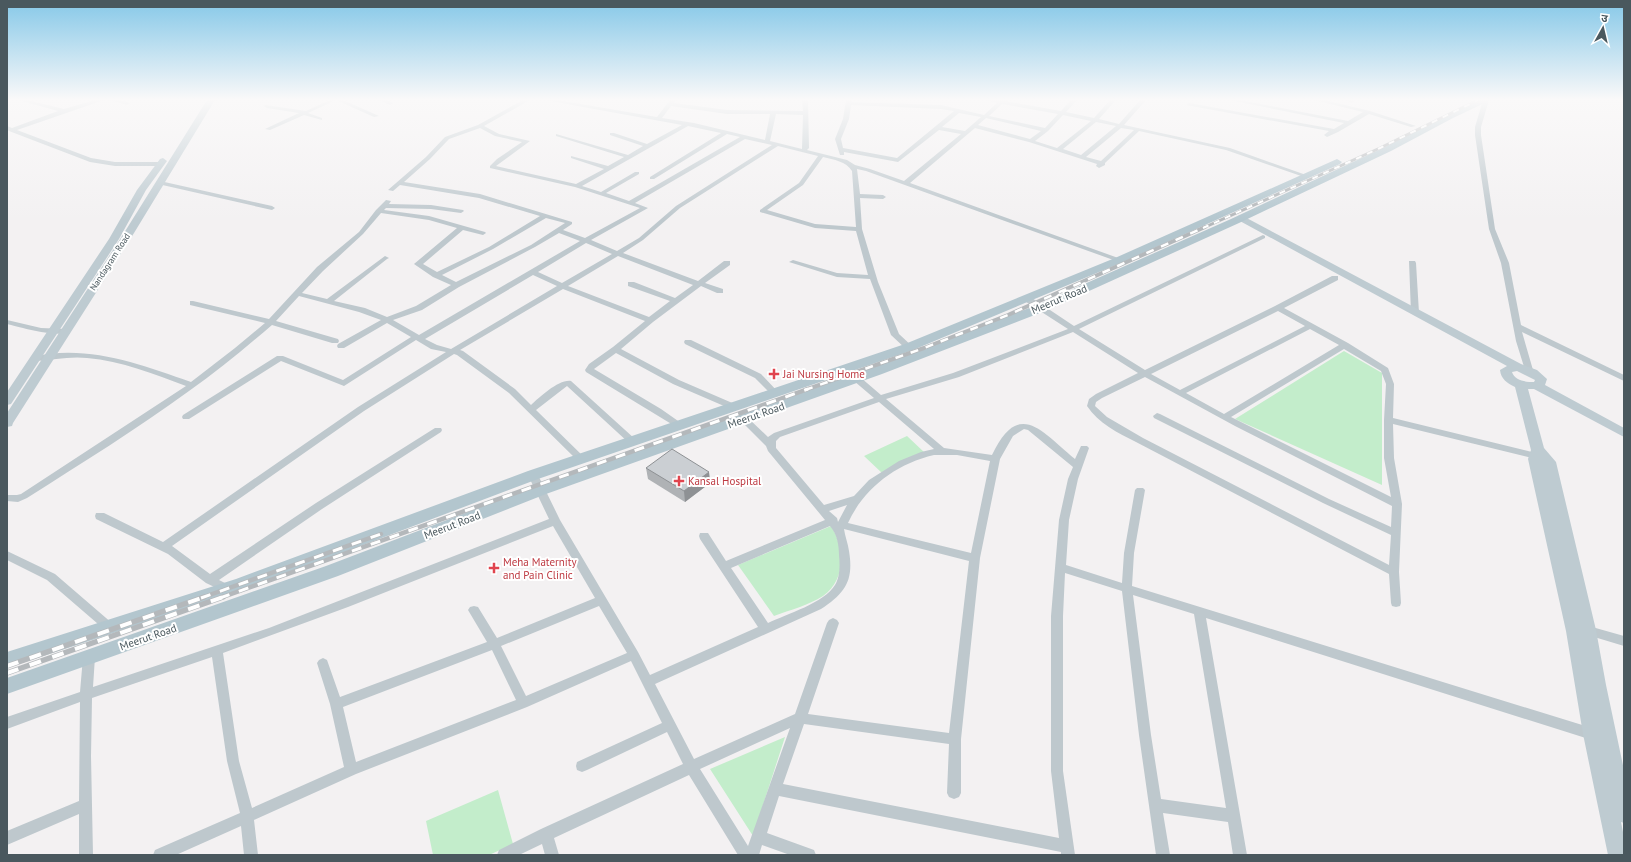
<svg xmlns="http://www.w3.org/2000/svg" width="1631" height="862" viewBox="0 0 1631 862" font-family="'PT Sans','Noto Sans Devanagari',sans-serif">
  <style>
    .green { fill: #c3edcb }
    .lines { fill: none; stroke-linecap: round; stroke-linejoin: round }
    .street { fill: #bec8cd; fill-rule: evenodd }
    .secondary { fill: #becbd1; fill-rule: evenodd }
    .primary { fill: #b3c6ce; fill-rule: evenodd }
    .rail-far3-casing { stroke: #b4b8bb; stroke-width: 3 }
    .rail-far2-casing { stroke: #b4b8bb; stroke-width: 4 }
    .rail-far1-casing { stroke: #b4b8bb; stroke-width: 4.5 }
    .rail-casing { stroke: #b4b8bb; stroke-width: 5.5 }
    .rail-far3 { stroke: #fff; stroke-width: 2; stroke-dasharray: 6; stroke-linecap: butt }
    .rail-far2 { stroke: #fff; stroke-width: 2.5; stroke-dasharray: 8; stroke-linecap: butt }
    .rail-far1 { stroke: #fff; stroke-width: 3; stroke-dasharray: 10; stroke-linecap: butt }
    .rail { stroke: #fff; stroke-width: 4; stroke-dasharray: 12; stroke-linecap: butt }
    .wall { fill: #afb2b5 }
    .shaded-wall { fill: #8e9194 }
    .building { fill: #cbcfd3; stroke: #8e9194 }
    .health-dot { fill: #e0444e; stroke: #fff; stroke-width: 1.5 }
    .labels { text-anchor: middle; stroke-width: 4; stroke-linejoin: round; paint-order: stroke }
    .far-street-label { font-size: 9px; fill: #4a585e; stroke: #fff }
    .street-label { font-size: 11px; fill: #4a585e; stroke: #fff }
    .health-label { font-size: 11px; fill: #be3a42; stroke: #fff; text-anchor: start }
  </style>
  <rect width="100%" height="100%" fill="#f3f1f2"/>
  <path class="green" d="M1344,351L1382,373V485L1235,419Z
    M907,436L925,453L882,473L864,456Z
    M831,526C845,548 846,580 823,596C809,605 790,610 774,616L738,565Z
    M785,737L753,836L710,769Z
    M498,790L513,844L489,855H433L426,821Z"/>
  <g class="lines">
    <path class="street" d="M18,100H27L64,109L95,100H104L17,130L91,158L115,162H161L164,164L161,166H115L90,162L9,131L7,130V126L12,128L58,111Z
      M109,100H120L130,103L127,105Z
      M330,100H343L379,116L374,117L336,100L308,113L322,118V120L304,115L270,130L265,129L299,113L267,108L264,106L265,105L306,111Z
      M379,100H387L393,103L390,105Z
      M523,100H530L484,126L499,134L530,141L496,166L576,184L604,169L571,158V156L608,166L624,157L556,136V134L628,155L643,146L610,135V133H614L647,144L682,125L545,100H557L657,117L670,100H676L674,103L727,110L803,111L802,100H808L809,148L807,150L847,160L855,165L870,169L904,181L961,134L939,130L898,162L844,152V155H840L835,139L843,119L846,100H852L851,102L941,105L984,115L997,103L985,100H1007L1005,101L1061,111L1071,100H1077L1066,112L1094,118L1110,100H1116L1099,119L1119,124L1140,100H1146L1124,125L1230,148L1309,176L1304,177L1226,150L1139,131L1105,163V165L1099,168L1096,166L1097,164L1029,142L975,128L910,183L1121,259V261L1119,262L866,171L857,169L860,194L883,195L886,197L883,199L860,198L862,229L878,282L899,334L913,347L909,349H906L891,335L870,279L837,277L789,262L793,260L837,273L868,275L856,231L815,228L760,212V210L799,183L818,156L778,146L680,208L643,240L623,253L698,281L724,261H730V265L705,283L723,289V293H717L701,286L653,322L621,349L679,380L737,405L738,407L737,409H731L673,384L616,353L594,369L661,409L681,423L682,425L678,428L586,372L585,370L589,364L613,347L645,321L563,289L460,350L463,351L515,389L531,405C540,397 559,379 571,381L635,439L637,441L635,443H629L567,386L536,410L586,459L581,462L578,461L509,393L457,355L454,354L364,411L172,546L210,574L316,503L435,428H441L442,430L441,432L322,509L219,580L229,585L230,588L229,591L225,592L206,583L168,554L96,519L95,516L96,513H104L163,542L358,407L446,352L431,349L416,340L344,386L281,361L189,419H183L182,417L183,415L277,356H283L343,380L411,337L387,323L344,348H338L337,346L338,344L381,320L359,312L299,296L276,321L338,339L339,341L338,343H332L272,325C245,348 218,371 189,391C137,429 82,463 27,498L18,502L7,501V495H17L21,494L186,386C154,374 122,361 87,358C70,356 53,360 35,361L31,359L32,357C87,344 139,364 191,382L235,348L265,323L190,305V301H193L269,319L317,267L359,232L376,210L386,200L391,201L389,204L431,205L463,210L464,211L461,213L431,209L386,208L384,210L429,216L485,232L486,233L483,235L463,230L423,264L437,272L489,247L540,216L479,198L400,185L393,191L388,190L426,157L445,137L478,125ZM1002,104L1058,114L1045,128L989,116ZM851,105L941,109L954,111L897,158L843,148L841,139L849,119ZM671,106L727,114H770L765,140L694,123L662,118ZM959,113L981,117L965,131L942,127ZM776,114L803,115L802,149L770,141ZM1063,115L1091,121L1057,148L1035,141L1048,131ZM986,118L1041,131L1030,139L978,125ZM1096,122L1116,126L1081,155L1063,149ZM688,126L721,133L650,177V179H654L727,134L740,137L629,201L606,193L639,174V172H635L601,192L582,186ZM480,128L495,136L522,142L497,159L490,166V168L575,187L640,208L585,238L563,230L572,224V222L480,194L404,182L430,159L449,139ZM1121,128L1134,130L1101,161L1086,157ZM745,139L772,145L676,206L639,238L617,251L591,240L648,208L635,203ZM823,157C834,160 846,161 852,171L856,227L815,224L767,210L803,185ZM381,213L429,220L457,228L414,264L433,277L451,285L416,306L387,317L365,308L334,301L387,259L389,258L385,256L327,299L302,293L323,271L363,234ZM546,218L565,223L531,245L456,282L442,275L493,249ZM559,233L580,241L419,335L393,320L422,310L459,287L535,247ZM586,243L612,254L562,283L538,272ZM618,256L693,285L675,298L634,282H628V286L670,301L649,317L568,286ZM533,275L557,286L451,349L437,345L425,339Z
      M1229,100H1240L1348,121L1363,112L1314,100H1324L1370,111L1416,126L1411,127L1369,114L1338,132L1327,137L1324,135L1329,131L1186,105L1189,103L1334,129L1344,123Z
      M1345,100H1354L1355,101L1352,103Z
      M1483,100H1489L1481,127V135L1495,229L1509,263L1521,325L1624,375V381L1522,332L1533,370L1529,373L1525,370L1516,341L1501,263L1489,229L1475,135V127Z
      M160,181L272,206L275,208L272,210L158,184V182Z
      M1263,235L1265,236V238L1079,329L1145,370L1275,306L1332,276H1338V280L1284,308L1348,343L1388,368L1394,384L1393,418L1540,454L1545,457L1540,460L1393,424L1394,458L1402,504L1399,572L1401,603L1400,606L1396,607L1392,606L1391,603L1389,574L1136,442C1118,433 1098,423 1087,406L1089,399L1096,394L1138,373L1073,332L959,377L886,399L944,448L992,455C1019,398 1042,432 1075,459L1081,446H1087L1089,448L1078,479L1069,520L1066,565L1122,583L1124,553L1135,490L1137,488H1143L1145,490L1134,553L1132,586L1592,728L1596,730L1598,734L1596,738L1592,740L1206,618L1247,855H1233L1228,822L1163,813L1170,855H1156L1139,735L1122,591L1065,573L1063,616V771L1075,855H1061V852L779,796L767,833L814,850L816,855H790L762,845L759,855H738L689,775L554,838L559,855H545L542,844L519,855H497L499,850L541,829L683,764L667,732L587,770L582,772L577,770L576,766L577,762L662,723L631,661L527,707L356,774L254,820L258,855H244L241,826L176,855H153L155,850L240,813L227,761L212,657L92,698L91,756L93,855H79V814L7,845V831L79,801L80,702L7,729V717L80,692L83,657L85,654L89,652L93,654L95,657L93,687L269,628L549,519L528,475L533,472L538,475L560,520L638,652L650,675L758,627L700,539L699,536L700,533H708L726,561L825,520L768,451L766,446L741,421L740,419L741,417H747L768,437L774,433L874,398L854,381L853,379L854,377H860L881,395L953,373L1068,329L1023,300V296H1029L1074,326ZM1278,311L1305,326L1180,390L1151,374ZM1310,329L1339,345L1224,414L1186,393ZM1344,349L1381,371L1386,384L1384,420V458L1391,497L1231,417ZM1145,377L1235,426L1392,506L1391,527L1329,499L1160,414L1157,413L1153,416L1154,418L1323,503L1391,535L1389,565L1143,438L1107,417L1095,406L1096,402L1102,398ZM879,402L934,449L921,452L899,461L869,480L854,496L824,505L776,448V441L780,437ZM1024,429L1028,430L1073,467L1068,479L1059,520L1051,616V771L1059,838L783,784L804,724L949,744L947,793L949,797L954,799L959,797L961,793V739L980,558L1000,459L1013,436ZM934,455H957L990,461L971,553L848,523C864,488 896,464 934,455ZM847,505L838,522L837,518L829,511ZM553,526L595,598L497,638L478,607L474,606L470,607L468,610L487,642L340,697L327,660L323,658L319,660L317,663L330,704L344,767L252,808L239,761L223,653L348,607ZM830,526C837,534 839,545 839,555C840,565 840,577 835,585C824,603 787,614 768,623L731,568ZM844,529L969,561L949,733L808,714L839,623L837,620L833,618L829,620L827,623L795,714L694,759L655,684L821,609C845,593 854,581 849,551C848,544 845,536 844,529ZM1133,595L1194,614L1226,808L1161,799L1151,735ZM599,606L627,653L526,696L501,646ZM492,650L516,700L356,762L343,707ZM790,728L748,846L700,769Z
      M1409,261H1415L1416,263L1419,313L1415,315L1411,313Z
      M7,320L41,328L66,329L70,331C61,339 19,327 7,324Z
      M685,340H691L761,374L779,393L778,395H772L755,378L685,344L684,342Z
      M7,551L55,574L113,624L115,627L113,630L109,632L105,630L47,580L7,560Z
      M1585,625L1624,636V646L1581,633L1579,630L1581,627Z"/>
    <path class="secondary" d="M207,100H215L134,233L13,423L12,426L7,427V413L124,233Z
      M163,158L167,161L146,190L119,239L11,404L7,405V392L109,239L137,190L160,159Z
      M1241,215L1521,364L1537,370L1547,379L1545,385L1624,428V437L1534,389H1528L1544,448L1556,462L1596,630L1606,685L1624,770V823L1621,822L1624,837V855H1608L1583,734L1566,631L1528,459L1531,450L1515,387C1507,383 1501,379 1500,370L1507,366L1238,220V216ZM1517,371L1535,380L1534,382C1526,382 1515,381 1512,372Z"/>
    <path class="primary" d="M1480,100H1491L1453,118L1391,151L1239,223L1045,311L882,374L546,494L338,576L7,694V678L326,566L536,486L872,368L1037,305L1231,219L1385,147L1447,114Z
      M1337,159L1342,162L1340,164L1123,262L913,350L538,479L244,590L7,668V652L236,579L528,471L905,344L1115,258Z"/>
    <defs>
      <path id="rail-far3" d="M1203,228L1380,148L1478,100"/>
      <path id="rail-far2" d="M805,390L924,348L1008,315L1205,227"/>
      <path id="rail-far1" d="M201,598L381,534
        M220,598L808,389"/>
      <path id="rail" d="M7,666L204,597
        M7,673L223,597"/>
    </defs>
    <use href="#rail-far3" class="rail-far3-casing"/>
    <use href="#rail-far2" class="rail-far2-casing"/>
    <use href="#rail-far1" class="rail-far1-casing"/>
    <use href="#rail" class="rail-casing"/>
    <use href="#rail-far3" class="rail-far3"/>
    <use href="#rail-far2" class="rail-far2"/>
    <use href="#rail-far1" class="rail-far1"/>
    <use href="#rail" class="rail"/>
  </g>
  <path class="wall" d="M646,468L709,472L710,483L685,502L648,479Z"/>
  <path class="shaded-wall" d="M709,472L710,483L685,502L684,491Z"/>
  <path class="building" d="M672,449L709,472L684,491L646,468Z"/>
  <linearGradient id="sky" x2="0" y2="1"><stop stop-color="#86c8e8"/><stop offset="0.45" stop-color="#faf9f9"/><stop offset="1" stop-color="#faf9f9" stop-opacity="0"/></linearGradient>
  <rect width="1631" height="221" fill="url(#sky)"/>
  <g class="health-dot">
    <path d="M772 368h4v4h4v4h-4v4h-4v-4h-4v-4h4z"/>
    <path d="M677 475h4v4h4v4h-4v4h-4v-4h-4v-4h4z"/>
    <path d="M492 562h4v4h4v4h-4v4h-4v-4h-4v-4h4z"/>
  </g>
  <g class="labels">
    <g class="far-street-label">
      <text transform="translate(110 262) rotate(-57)" y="3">Nandagram Road</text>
    </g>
    <g class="street-label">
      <text transform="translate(1059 299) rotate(-23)" y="4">Meerut Road</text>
      <text transform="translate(756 415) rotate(-19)" y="4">Meerut Road</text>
      <text transform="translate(452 525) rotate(-21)" y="4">Meerut Road</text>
      <text transform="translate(148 637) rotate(-19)" y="4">Meerut Road</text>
    </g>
    <g class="health-label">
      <text x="783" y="378">Jai Nursing Home</text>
      <text x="688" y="485">Kansal Hospital</text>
      <text x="503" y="566">Meha Maternity<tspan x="503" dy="13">and Pain Clinic</tspan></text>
    </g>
  </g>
  <rect width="1631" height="862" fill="none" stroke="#4a585e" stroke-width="16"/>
  <g transform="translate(1603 28) rotate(8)" stroke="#ffffff" stroke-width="3" paint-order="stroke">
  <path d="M0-3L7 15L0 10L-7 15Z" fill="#4a585e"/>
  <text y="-6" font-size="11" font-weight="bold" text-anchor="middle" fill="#4a585e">उ</text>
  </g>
</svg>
